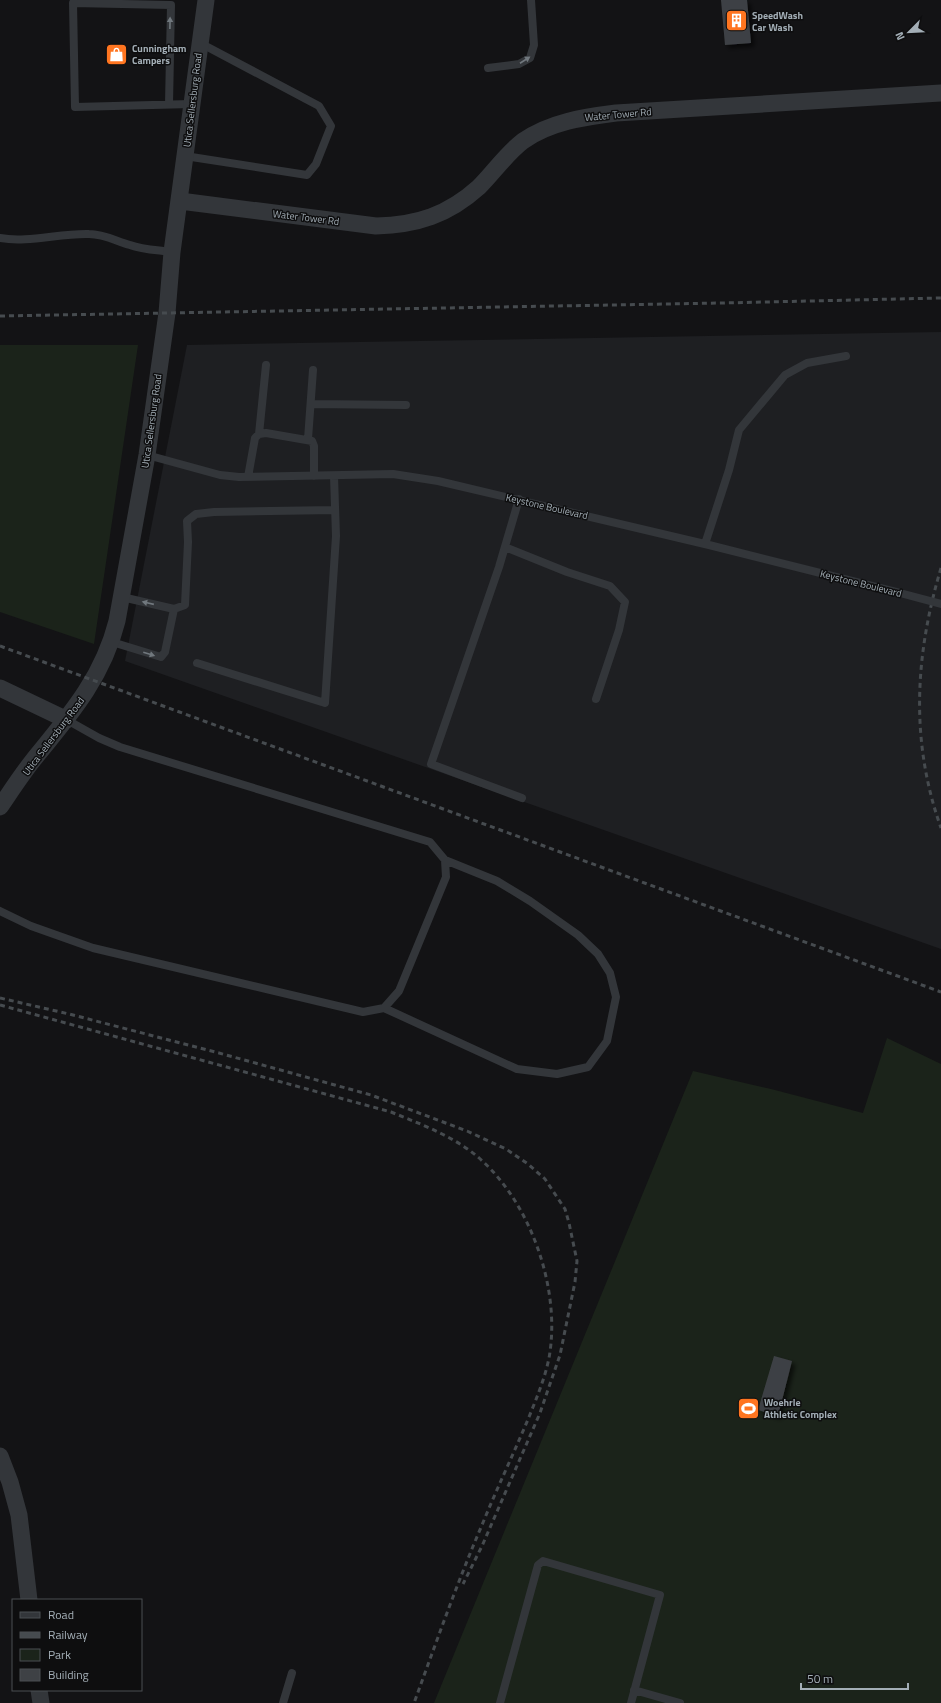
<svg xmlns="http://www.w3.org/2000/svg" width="941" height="1703" viewBox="0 0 941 1703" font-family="'Titillium Web',sans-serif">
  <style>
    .built { fill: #1e1f22 }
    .green { fill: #1b231a }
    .building { fill: #3e4145; filter: url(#shadow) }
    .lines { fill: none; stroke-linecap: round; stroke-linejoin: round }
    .service { stroke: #33363a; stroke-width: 8 }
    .minor { stroke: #33363a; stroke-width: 17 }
    .rail { stroke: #464b4f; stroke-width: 3; stroke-dasharray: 5 4; stroke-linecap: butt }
    .service-bridge { stroke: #33363a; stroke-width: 8 }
    .oneway { fill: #71787e }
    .labels { text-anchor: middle; stroke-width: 3; stroke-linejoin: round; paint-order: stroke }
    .poi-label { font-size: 10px; font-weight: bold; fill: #a3aeb6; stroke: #0e0e0f; text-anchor: start }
    .street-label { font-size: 10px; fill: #a3aeb6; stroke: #0e0e0f }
  </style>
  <defs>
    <filter id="shadow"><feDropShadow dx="3.5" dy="3.5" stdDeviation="2" flood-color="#0009"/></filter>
  </defs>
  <rect width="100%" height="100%" fill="#131315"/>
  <path class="built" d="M941,332V949L125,661L187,345Z"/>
  <path class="green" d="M0,345H138L94,644L0,612Z
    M887,1038L941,1064V1703H434L693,1071L771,1089L863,1113Z"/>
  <path class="building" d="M721,0H747L751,43L725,45Z
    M774,1356L792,1361L778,1416L758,1410Z"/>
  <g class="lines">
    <path class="service" d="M488,68L519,64L530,58L534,45L531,0
      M169,104L171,5L73,3L75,107L191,104
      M185,156L307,175L316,164L331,126L319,106L200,43
      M0,238C28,243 60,233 89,234C104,234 116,241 130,245C143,250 159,250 172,252
      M311,404L406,405
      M259,434L266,365
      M308,439L313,370
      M147,455L220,475L239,477L393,474L438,481L709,545L900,593
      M248,477L255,438L259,434L266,433L312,441L314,446V476
      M519,499L499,567L431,764L522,798
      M705,544L729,470L739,430L785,375L807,363L846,356
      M505,547L567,572L610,586L625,602L619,630L596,699
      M122,597L174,609L185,605L188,542L187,521L196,514L214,512L335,510
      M112,642L161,657L165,652L174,609
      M197,663L325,703L336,536L334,476
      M0,911L31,926L93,948L363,1012L384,1008L399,991L446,877L445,860L430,842L120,747L99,738L67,720
      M384,1008L517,1069L557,1074L588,1067L607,1041L616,997L610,973L598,954L578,935L530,901L497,881L445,860
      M634,1690L680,1703
      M283,1703L292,1673
      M500,1703L538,1565L543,1561L660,1595L631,1703"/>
    <path class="minor" d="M180,201L376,226C417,225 448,215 479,187C494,172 506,154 523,141C550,122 584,117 616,113L941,93
      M0,688L67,720
      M0,807C11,791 22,774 34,759C70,715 103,677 117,621L147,455L167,313L172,252L206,0
      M0,1456L10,1482L19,1515L29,1600
      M39,1690L41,1703"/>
    <path class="rail" d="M0,316L722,303L941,298
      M941,568C915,655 910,741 941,828
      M0,646L941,992
      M0,998L69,1014L219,1053L371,1095L467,1131L506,1149L528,1164L545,1179L565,1209L569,1223L577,1261L575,1282L560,1355L540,1413L482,1546L463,1584
      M0,1005L391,1112C418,1123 445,1133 469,1150C528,1193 562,1287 549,1358C545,1378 537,1397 529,1417C514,1453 497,1488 482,1525C457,1583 436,1643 414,1703"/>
    <path class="service-bridge" d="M900,593L941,604"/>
  </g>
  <defs><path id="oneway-solid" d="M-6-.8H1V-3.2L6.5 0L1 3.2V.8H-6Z"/></defs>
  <g class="oneway">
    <use href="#oneway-solid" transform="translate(170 23) rotate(-89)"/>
    <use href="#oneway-solid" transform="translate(525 60) rotate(-33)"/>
    <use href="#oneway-solid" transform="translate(148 603) rotate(-167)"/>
    <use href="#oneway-solid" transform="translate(149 654) rotate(17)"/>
  </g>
  <defs>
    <symbol id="building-square" viewBox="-11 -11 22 22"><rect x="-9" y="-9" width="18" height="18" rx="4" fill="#ff7520" stroke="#0e0e0f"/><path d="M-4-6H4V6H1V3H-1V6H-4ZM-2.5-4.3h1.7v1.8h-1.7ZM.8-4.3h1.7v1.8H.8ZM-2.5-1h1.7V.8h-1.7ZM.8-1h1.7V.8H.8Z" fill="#fff"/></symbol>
    <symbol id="shop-square" viewBox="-11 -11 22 22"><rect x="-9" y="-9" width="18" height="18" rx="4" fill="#ff7520" stroke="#0e0e0f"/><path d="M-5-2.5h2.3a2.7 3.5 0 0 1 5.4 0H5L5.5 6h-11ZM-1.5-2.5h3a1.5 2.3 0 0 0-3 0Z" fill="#fff"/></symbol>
    <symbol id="stadium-square" viewBox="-11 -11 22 22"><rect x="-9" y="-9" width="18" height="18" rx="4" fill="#ff7520" stroke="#0e0e0f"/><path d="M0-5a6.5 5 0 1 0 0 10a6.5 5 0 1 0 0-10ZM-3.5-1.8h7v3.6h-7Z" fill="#fff"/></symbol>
  </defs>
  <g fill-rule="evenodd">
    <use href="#building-square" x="724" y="8" width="25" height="25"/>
    <use href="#shop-square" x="104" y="42" width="25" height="25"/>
    <use href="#stadium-square" x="736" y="1396" width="25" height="25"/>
  </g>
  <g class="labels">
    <g class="poi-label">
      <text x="752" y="19">SpeedWash<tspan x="752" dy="12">Car Wash</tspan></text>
      <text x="132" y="52">Cunningham<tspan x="132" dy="12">Campers</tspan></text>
      <text x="764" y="1406">Woehrle<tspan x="764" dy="12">Athletic Complex</tspan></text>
    </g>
    <g class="street-label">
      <text transform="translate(192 100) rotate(-83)" y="4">Utica Sellersburg Road</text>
      <text transform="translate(618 114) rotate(-5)" y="4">Water Tower Rd</text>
      <text transform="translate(306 217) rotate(7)" y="4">Water Tower Rd</text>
      <text transform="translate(151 421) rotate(-82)" y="4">Utica Sellersburg Road</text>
      <text transform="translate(547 506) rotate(13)" y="4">Keystone Boulevard</text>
      <text transform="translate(861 583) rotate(14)" y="4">Keystone Boulevard</text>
      <text transform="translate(53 736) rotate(-53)" y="4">Utica Sellersburg Road</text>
    </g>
  </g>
  <rect x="12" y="1599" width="130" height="92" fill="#0e0e0f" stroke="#4a4e52"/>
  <rect x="20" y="1612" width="20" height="6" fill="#33363a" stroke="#4a4e52"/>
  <text x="48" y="1619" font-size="12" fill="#a3aeb6">Road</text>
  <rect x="20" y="1632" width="20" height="6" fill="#464b4f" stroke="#4a4e52"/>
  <text x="48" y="1639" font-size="12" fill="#a3aeb6">Railway</text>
  <rect x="20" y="1649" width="20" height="12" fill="#1b231a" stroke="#4a4e52"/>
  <text x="48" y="1659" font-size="12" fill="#a3aeb6">Park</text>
  <rect x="20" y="1669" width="20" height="12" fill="#3e4145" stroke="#4a4e52"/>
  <text x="48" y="1679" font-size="12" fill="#a3aeb6">Building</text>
  <g transform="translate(909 32) rotate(246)" stroke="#0e0e0f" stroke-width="3" paint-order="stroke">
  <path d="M0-3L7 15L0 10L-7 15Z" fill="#a3aeb6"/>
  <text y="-6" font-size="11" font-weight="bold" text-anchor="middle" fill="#a3aeb6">N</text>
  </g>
  <path d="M801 1683v6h107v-6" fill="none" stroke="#a3aeb6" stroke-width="2"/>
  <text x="807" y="1683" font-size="12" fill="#a3aeb6" stroke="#0e0e0f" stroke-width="3" paint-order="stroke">50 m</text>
</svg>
